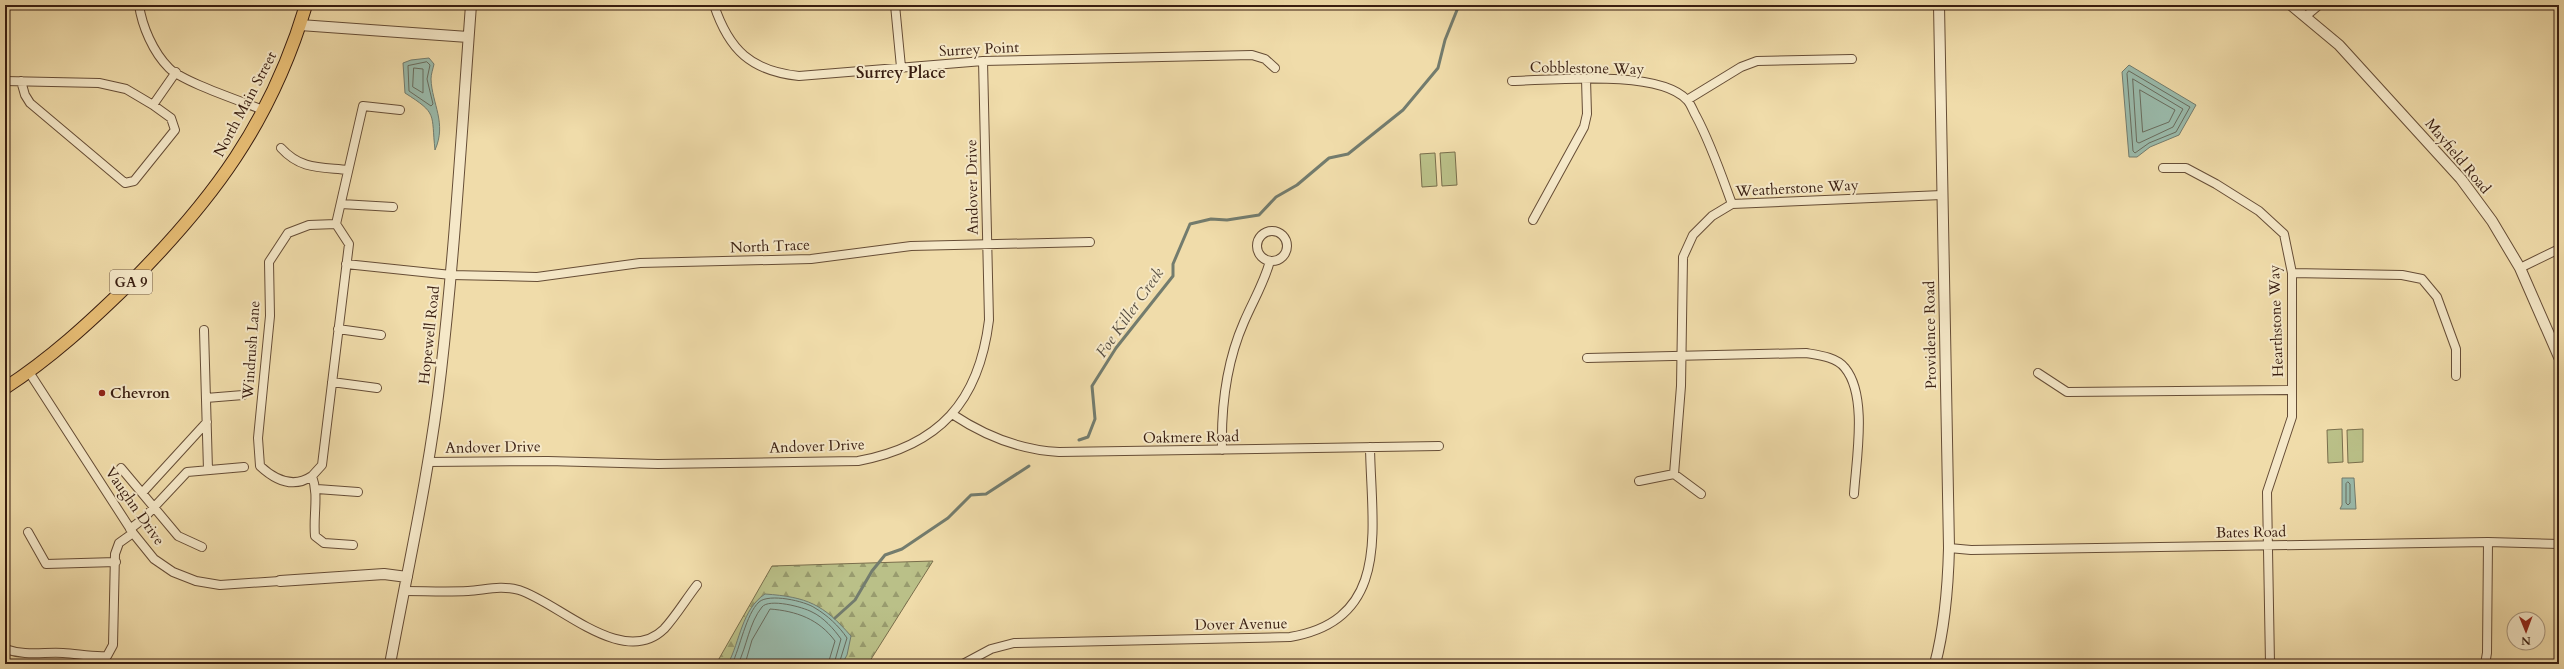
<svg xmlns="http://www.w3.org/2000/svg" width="2564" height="669" viewBox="0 0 2564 669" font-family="Cardo,serif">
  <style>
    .forest { fill: url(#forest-firs); stroke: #796e4c }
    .garden { fill: #bac088; stroke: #796e4c }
    .water { fill: #9abbac; stroke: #737c6e }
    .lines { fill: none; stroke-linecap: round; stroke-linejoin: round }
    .shore { stroke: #696c5e; stroke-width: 1 }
    .stream { stroke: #737c6e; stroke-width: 3 }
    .minor-casing { stroke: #664d36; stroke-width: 10 }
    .tertiary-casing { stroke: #664d36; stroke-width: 12 }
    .primary-casing { stroke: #381d10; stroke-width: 14 }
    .minor { stroke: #f5e8c8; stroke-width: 8 }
    .tertiary { stroke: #f5e8c8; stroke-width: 10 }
    .primary { stroke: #e8be75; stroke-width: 12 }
    .poi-dot { fill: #8f2418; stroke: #f5e8c8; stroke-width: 1.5 }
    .labels { text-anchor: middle; stroke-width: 4; stroke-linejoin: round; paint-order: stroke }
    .shield { fill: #f5e8c8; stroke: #715a47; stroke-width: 1 }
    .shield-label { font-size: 14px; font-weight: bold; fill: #381d10 }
    .street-label { font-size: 15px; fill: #381d10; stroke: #f5e8c8 }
    .poi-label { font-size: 15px; font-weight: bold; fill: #381d10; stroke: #f5e8c8; text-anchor: start }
    .neighbourhood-label { font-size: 16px; font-weight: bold; fill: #381d10; stroke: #f5e8c8 }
    .water-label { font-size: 16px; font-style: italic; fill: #554c3f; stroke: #f5e8c8 }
  </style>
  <defs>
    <pattern id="forest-firs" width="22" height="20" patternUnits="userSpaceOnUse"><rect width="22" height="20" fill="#bac088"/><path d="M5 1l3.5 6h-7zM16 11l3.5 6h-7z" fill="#989b6e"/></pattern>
  </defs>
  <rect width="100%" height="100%" fill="#f0dcaa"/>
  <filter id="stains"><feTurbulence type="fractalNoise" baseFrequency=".005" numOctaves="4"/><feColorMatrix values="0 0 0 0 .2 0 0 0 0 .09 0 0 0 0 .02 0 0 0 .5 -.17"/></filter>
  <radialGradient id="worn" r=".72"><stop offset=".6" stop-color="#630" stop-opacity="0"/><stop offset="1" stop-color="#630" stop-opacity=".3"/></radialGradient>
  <path class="forest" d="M933,561L868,664H716L772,566Z"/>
  <path class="garden" d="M1455,152L1457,185L1442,186L1440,153Z
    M1435,153L1437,186L1422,187L1420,154Z
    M2342,429L2343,462L2328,463L2327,430Z
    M2363,429V462L2348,463L2347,430Z"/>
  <path class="water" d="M429,58L434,64C433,69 431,74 431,79C432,104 447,123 435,150C431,113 438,114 405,93L403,63L411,60Z
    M2129,65L2196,105L2179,135L2150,147L2137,157H2129L2122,72Z
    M2342,478H2354L2356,509H2340L2342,505Z
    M765,594C807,597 823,604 851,636L847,655L842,664H728C740,641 742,609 765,594Z"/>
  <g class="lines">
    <path class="shore" d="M427,62L430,65L427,79L433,104L431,106L409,91L408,66Z
      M414,68L423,69V93L413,87Z
      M2129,71L2190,107L2176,132L2149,143L2135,153L2133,151L2127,74Z
      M2133,79L2183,109L2173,127L2139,143L2137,142Z
      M2140,90L2175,110L2169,122L2143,132Z
      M2348,482L2350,484V503L2348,505L2346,503V484Z
      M732,664C740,648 746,614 759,602C769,593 805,601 815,608C827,615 839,626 847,638L839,664
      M738,664C747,646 749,623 762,607C769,598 803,607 812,612C823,617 834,629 841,639L834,664
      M745,664L752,640L770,609C796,611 819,619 835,641L828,664"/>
    <path class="stream" d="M1079,440L1088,437L1095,419L1092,386L1116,348L1173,276V264L1190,224L1211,219L1227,220L1259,215L1276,197L1297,185L1329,158L1348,154L1403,110L1438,68L1445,40L1459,5
      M835,618L855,600L872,571L885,555L902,549L948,518L971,495L986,494L1029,466"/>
    <defs>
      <path id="minor" d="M139,5C142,26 153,52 169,68C183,82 241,101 263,110
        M714,5C729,50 751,71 799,76L983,61L1252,55L1265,59L1275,68
        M895,5L901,67
        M2306,16L2319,5
        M5,81L99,83L126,89L153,105L176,72
        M21,81L25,95L30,103L125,183L134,181L175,130L171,118L153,105
        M1512,81C1553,80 1659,69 1687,100C1691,104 1693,111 1696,116C1711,144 1721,174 1732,204
        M1687,100L1741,67L1757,61L1852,59
        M281,148C301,170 321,167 348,170
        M2163,168H2186L2216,184L2259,211L2284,234L2292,273V417L2267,492L2270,664
        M341,204L393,207
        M1533,220L1584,127L1587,114L1586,79
        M336,224L363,106L400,110
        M1257 246a15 15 0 1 1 30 0a15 15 0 1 1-30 0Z
        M346,264L451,275L537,277L640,263L811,259L911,246L1090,242
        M2520,268L2559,249
        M2292,273L2402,275L2422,279L2437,297L2456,349V376
        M338,329L381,335
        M204,330L208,470
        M1587,358L1806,353C1818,355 1837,357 1845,368C1868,396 1856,460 1854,494
        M29,372L133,533L154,559L173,572L196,581L220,585L280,581
        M2038,373L2067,392L2292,390
        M332,382L377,388
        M206,398L243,395
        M952,414C985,436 1019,450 1059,452L1439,446
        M1222,450C1221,406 1226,363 1244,322C1253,301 1264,283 1270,261
        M428,462L548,461L658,464L858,461C939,446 979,402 989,320L983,61
        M121,468L178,536L202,547
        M1674,474L1681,386L1683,257L1693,235L1712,216L1732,204L1942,195
        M312,476C293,489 275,480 260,466L258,438L270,316L269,262L288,233L309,225L336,224L349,244L322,465L312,476C319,495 313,515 315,536L324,543L353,545
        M1639,481L1674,474L1701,494
        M317,489L358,492
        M142,493L207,422
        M130,529L143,519L187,472L244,467
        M28,532L46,564L116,562
        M1949,548L1971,550L2488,542L2559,544
        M404,591C425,591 446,592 468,591C485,590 500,585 519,590C558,602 623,669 664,629C676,616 686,599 697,585
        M5,649C25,656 43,652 63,653C79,654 92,657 107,656L113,645L115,554L119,543L133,533
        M963,664L991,649L1014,643L1290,637C1393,620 1371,526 1370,447
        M2485,664L2487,653L2488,542"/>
      <path id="tertiary" d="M2291,5L2339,45L2461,179L2492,221L2520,268L2559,357
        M300,25L468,37
        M280,581L384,574L407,577
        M390,664C408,567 430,470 441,371C455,249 462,127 471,5
        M1935,664C1945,626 1948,588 1949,548L1939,5"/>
      <path id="primary" d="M5,388C51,358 89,323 128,285C213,200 271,122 306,5"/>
    </defs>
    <use href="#minor" class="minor-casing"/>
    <use href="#tertiary" class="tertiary-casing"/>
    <use href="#primary" class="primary-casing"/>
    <use href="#minor" class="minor"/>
    <use href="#tertiary" class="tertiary"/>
    <use href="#primary" class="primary"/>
  </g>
  <circle class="poi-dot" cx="102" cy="393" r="4"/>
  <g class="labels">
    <rect class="shield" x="110" y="270" width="42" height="24" rx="3"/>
    <g class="shield-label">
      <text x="131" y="287">GA 9</text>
    </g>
    <g class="street-label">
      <text transform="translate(979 49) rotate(-3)" y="5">Surrey Point</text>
      <text transform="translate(1587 68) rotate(1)" y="5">Cobblestone Way</text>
      <text transform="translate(245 104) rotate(-62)" y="5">North Main Street</text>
      <text transform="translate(2458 156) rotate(50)" y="5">Mayfield Road</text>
      <text transform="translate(972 187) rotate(-91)" y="5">Andover Drive</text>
      <text transform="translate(1797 188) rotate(-3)" y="5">Weatherstone Way</text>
      <text transform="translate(770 246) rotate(-2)" y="5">North Trace</text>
      <text transform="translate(2276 321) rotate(-92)" y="5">Hearthstone Way</text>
      <text transform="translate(429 335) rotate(-84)" y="5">Hopewell Road</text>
      <text transform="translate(1930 335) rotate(-91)" y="5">Providence Road</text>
      <text transform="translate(251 350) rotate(-86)" y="5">Windrush Lane</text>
      <text transform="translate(1191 437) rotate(-1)" y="5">Oakmere Road</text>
      <text transform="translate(817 446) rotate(-2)" y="5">Andover Drive</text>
      <text transform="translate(493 447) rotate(-1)" y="5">Andover Drive</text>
      <text transform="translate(135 506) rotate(55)" y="5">Vaughn Drive</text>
      <text transform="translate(2251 532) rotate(-1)" y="5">Bates Road</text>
      <text transform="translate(1241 624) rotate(-1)" y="5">Dover Avenue</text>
    </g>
    <g class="poi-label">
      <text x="110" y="398">Chevron</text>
    </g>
    <g class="neighbourhood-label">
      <text x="901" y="78">Surrey Place</text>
    </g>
    <g class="water-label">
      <text transform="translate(1129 312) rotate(-55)" y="6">Foe Killer Creek</text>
    </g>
  </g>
  <rect width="2564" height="669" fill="none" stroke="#f0dcaa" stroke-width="20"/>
  <rect x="6" y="6" width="2552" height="657" fill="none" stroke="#381d10" stroke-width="2"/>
  <rect x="10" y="10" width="2544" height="649" fill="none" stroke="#381d10"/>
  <g transform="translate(2526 631) rotate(179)"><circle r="19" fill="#f5e8c8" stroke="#a9977e"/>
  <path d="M0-3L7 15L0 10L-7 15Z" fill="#8f2418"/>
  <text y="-6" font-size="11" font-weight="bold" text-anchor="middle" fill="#381d10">N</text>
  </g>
  <rect width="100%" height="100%" filter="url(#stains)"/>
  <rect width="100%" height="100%" fill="url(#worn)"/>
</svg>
